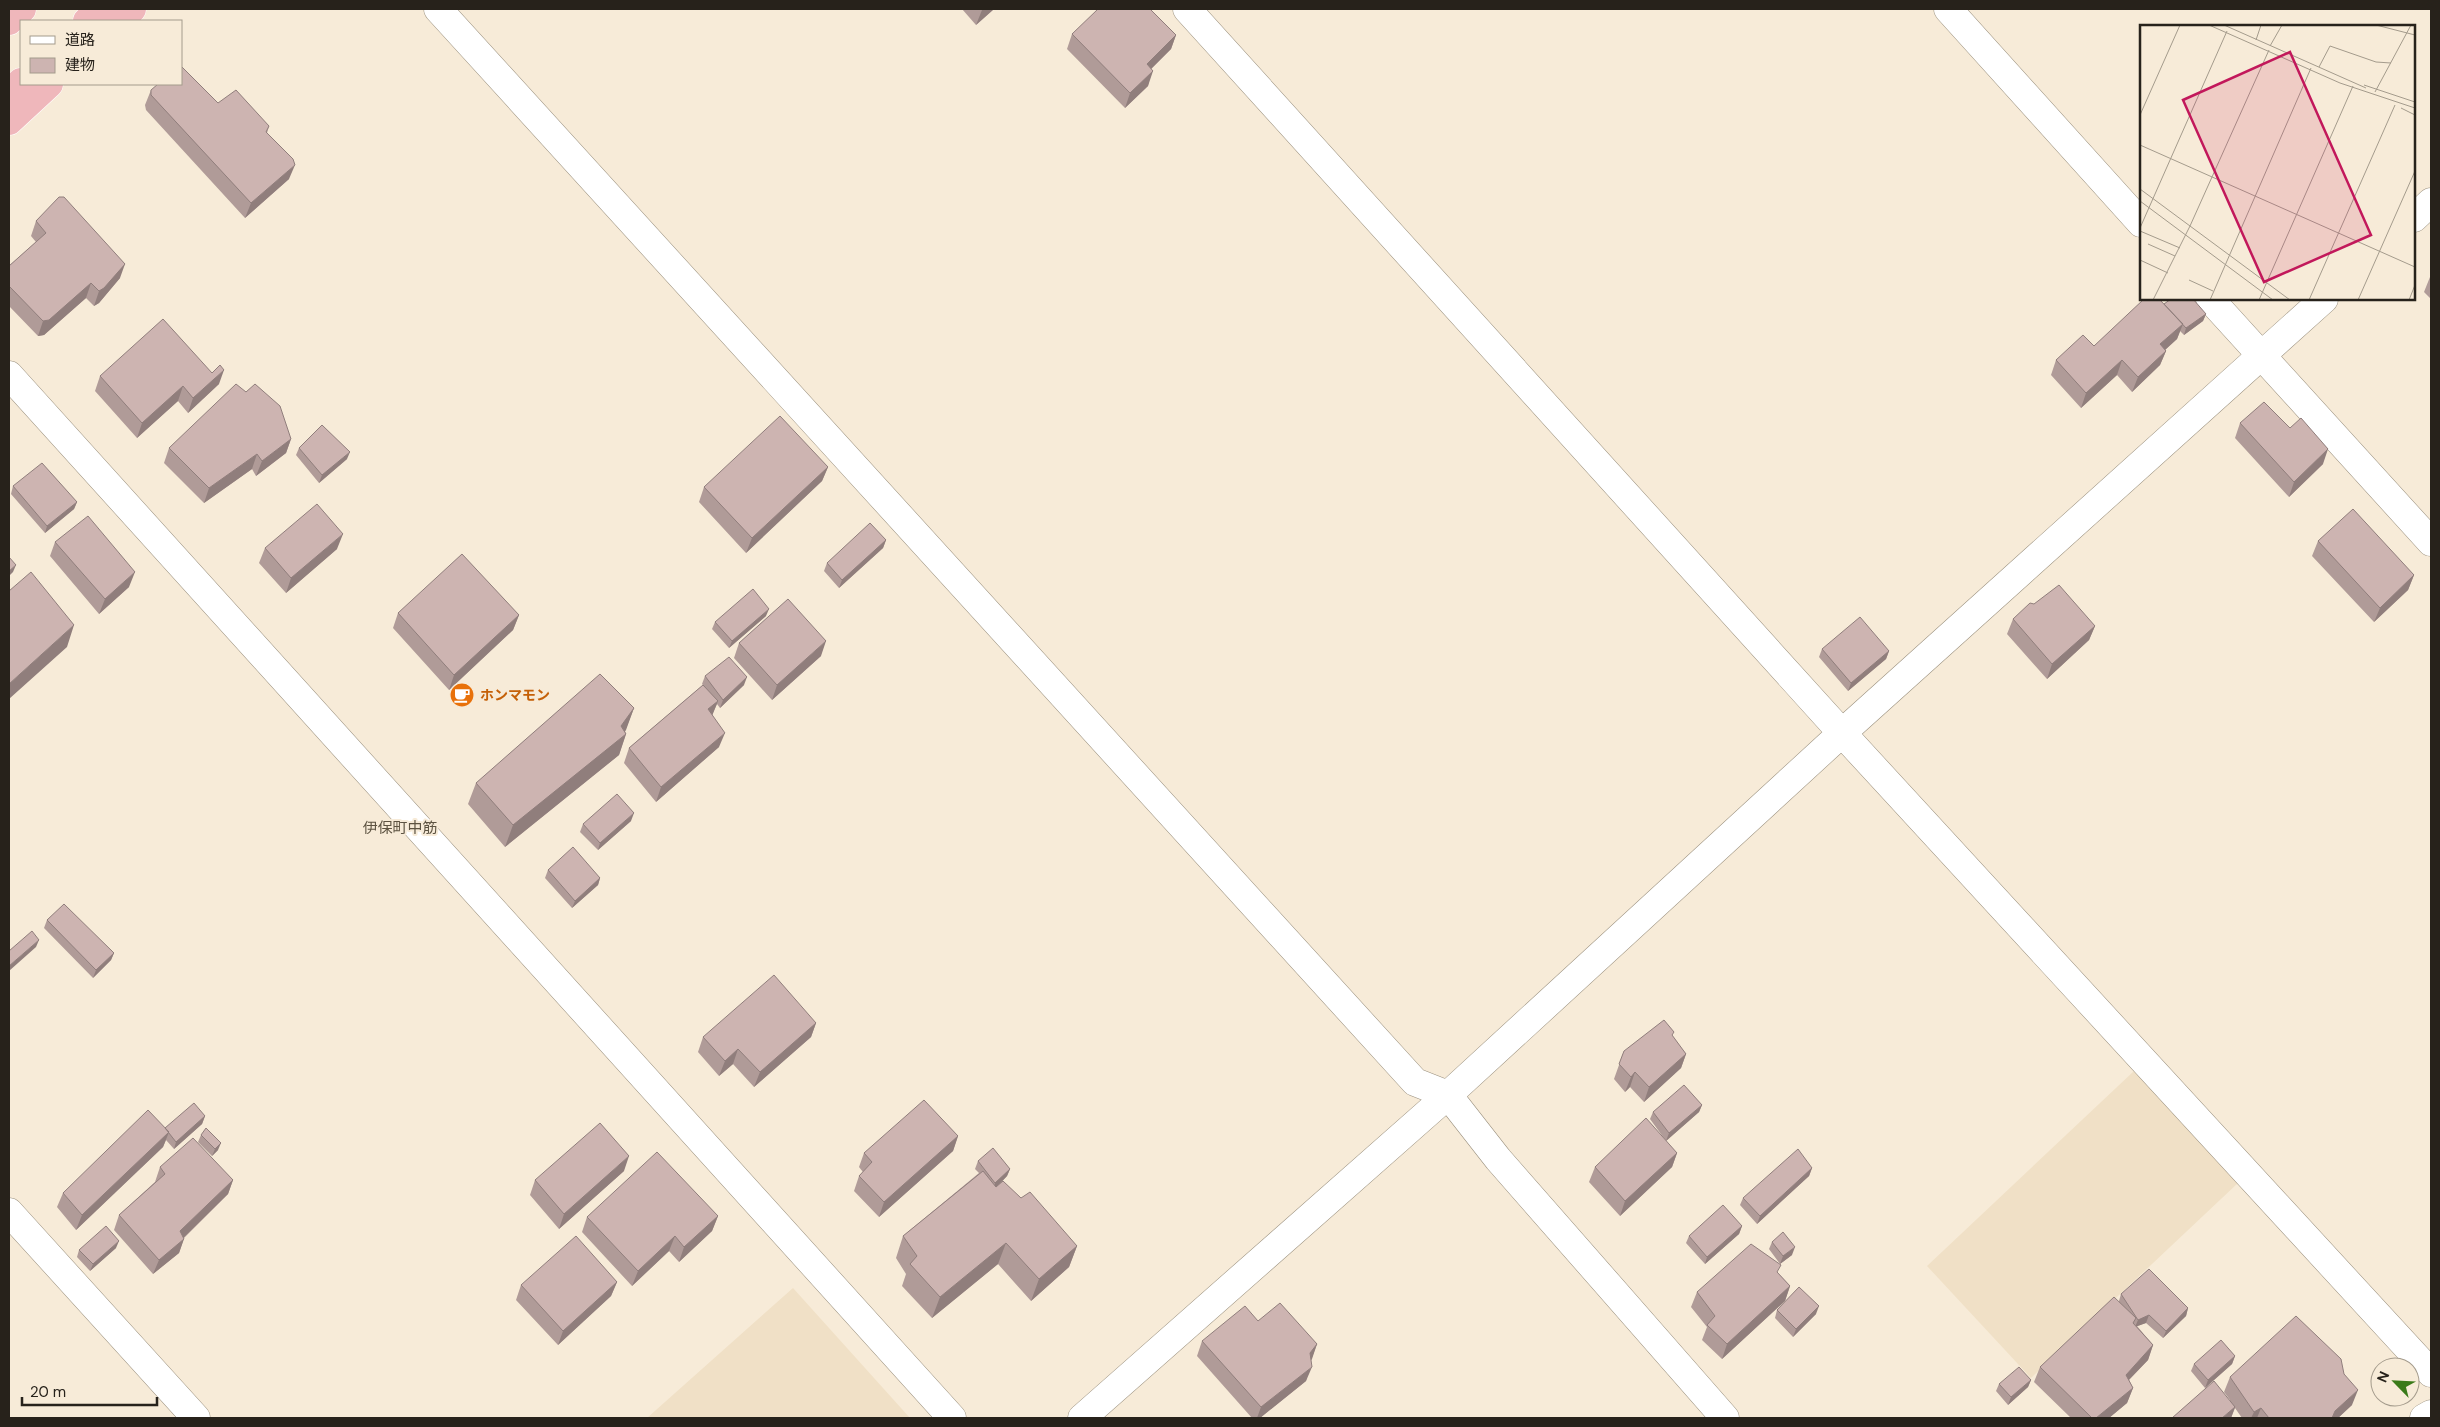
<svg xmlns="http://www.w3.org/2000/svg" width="2440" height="1427" viewBox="0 0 2440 1427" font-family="'DM Sans','Noto Sans JP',sans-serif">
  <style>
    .built { fill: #f0e0c6 }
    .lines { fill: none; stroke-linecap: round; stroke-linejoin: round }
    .street-casing { stroke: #9a907e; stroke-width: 29 }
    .highway-casing { stroke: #fff; stroke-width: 29 }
    .street { stroke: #fff; stroke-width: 28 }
    .highway { stroke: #efb7bb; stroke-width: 28 }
    .wall { fill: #b09b98 }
    .shaded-wall { fill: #907e7c }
    .building { fill: #cdb4b1; stroke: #907e7c }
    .labels { text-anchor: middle; stroke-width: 4; stroke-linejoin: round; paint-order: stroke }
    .food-label { font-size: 14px; font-weight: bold; fill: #c56008; stroke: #f7ebd8; text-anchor: start }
    .neighbourhood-label { font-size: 15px; fill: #5d5342; stroke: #f7ebd8 }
    .inset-road { fill: none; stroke: #a49b8c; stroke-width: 1 }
    .view { fill: #c2185b; fill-opacity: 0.15; stroke: #c2185b; stroke-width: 2.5 }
    .inset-edge { fill: none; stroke: #27221b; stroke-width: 2.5 }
  </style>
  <rect width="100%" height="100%" fill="#f7ebd8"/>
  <path class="built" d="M2134,1071L2238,1183L2031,1378L1927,1266Z
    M793,1288L910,1418H647Z"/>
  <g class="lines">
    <defs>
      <path id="street" d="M438,9L1415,1082L1448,1095L1498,1159L1725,1418
        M1187,9L1842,733L2431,1373
        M1948,9L2141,223
        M2414,218L2431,202
        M2210,299L2431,542
        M9,375L952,1418
        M9,1212L196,1418
        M1082,1418L1448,1095L1842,733L2324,299
        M2424,1418L2431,1414"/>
      <path id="highway" d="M9,21L22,9
        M87,21L100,9
        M118,21L132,9
        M9,94L21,82
        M9,121L49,84"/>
    </defs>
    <use href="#street" class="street-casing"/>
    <use href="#highway" class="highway-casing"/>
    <use href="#street" class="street"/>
    <use href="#highway" class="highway"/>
  </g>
  <path class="wall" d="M962,9H994L976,25Z
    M1072,34L1176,35L1171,49L1151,69L1148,86L1125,108L1067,49Z
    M151,90L218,103L269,126L267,133L289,179L245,218L146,110L145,105Z
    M36,221L120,278L99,303L94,306L86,298L44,335L38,336L9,306V266L36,242L31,236Z
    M2431,275V299L2424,292L2430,277Z
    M2164,304L2206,314L2203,321L2184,335L2180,331L2177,339L2165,350L2166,351L2160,365L2132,392L2117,375L2081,408L2051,375L2056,360L2094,346Z
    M212,373L219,384L188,413L178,401L137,438L95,391L100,376Z
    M2240,423L2290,428L2323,464L2289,497L2235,438Z
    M291,439L286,453L256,476L252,469L204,503L164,463L169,448Z
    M299,448L347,459L319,483L296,455Z
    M828,467L822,481L746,553L699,502L704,487Z
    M13,486L77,502L74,509L45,533L11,494Z
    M886,540L883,548L839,588L824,571L827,563Z
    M2318,541L2414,575L2408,590L2374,622L2312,556Z
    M55,542L129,587L99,614L50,556Z
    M265,548L337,549L286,593L259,563Z
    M398,613L519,615L513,630L449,690L393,628Z
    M766,616L729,648L712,629L715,622Z
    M2013,619L2095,626L2089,640L2047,679L2007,634Z
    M739,643L821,656L772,700L734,658Z
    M1822,649L1889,651L1886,659L1848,691L1819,657Z
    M705,676L744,685L720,708L717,704L712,715L719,747L656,802L624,763L629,748L703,685L702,684Z
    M634,708L625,731L626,734L619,755L505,847L468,804L476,783Z
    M631,821L598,850L580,832L583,824Z
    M548,870L600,878L598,885L572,908L545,878Z
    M47,920L114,953L111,960L93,978L44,928Z
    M816,1023L811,1037L754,1087L733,1064L719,1076L698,1052L703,1037Z
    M1672,1036L1686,1054L1681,1068L1644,1102L1630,1087L1625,1092L1614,1079L1624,1051Z
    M1702,1105L1699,1112L1666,1141L1650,1119L1653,1112Z
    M205,1116L202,1124L174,1149L166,1140L163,1147L76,1230L57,1207L63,1193L165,1128Z
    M201,1135L218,1150L212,1156L198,1142Z
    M958,1136L953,1151L879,1217L854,1191L859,1176L863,1172L859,1167L864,1153Z
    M1677,1153L1672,1167L1620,1216L1589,1182L1595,1167Z
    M978,1161L1010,1169L1007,1176L996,1187L1021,1198L1077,1246L1069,1267L1031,1301L998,1264L932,1318L902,1286L906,1274L896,1258L903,1236L979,1173L975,1169Z
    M160,1167L233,1180L228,1194L184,1238L179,1253L153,1274L114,1230L119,1215L155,1182Z
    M1812,1168L1809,1176L1757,1224L1740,1205L1743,1198Z
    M624,1171L559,1229L530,1195L535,1180Z
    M718,1216L712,1231L679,1262L669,1251L632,1286L582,1232L587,1217Z
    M1742,1226L1739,1234L1705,1264L1686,1243L1689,1236Z
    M1772,1242L1792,1255L1780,1264L1769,1249Z
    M116,1248L90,1271L77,1257L79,1250Z
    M1778,1273L1790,1286L1785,1301L1722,1359L1702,1340L1707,1327L1691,1307L1697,1292Z
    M617,1282L611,1296L558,1345L516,1300L521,1285Z
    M2121,1294L2188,1308L2186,1316L2163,1338L2146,1323L2137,1326L2153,1345L2148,1360L2129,1380L2133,1388L2127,1403L2109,1418H2071L2034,1382L2040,1367L2119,1301Z
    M1777,1310L1816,1314L1793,1337L1775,1318Z
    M1258,1321L1317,1344L1311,1360L1306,1381L1260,1418H1252L1197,1356L1202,1341Z
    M2235,1356L2232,1364L2205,1388L2191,1371L2194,1364Z
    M2344,1374L2352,1405L2338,1418H2242L2235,1408L2231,1418L2230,1400L2224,1392L2230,1377Z
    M2031,1380L2028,1387L2008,1405L1996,1391L1999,1384Z"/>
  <path class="shaded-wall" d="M983,9H994L976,25L982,10Z
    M1176,35L1171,49L1141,79L1147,64Z
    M1153,71L1148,86L1125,108L1130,93Z
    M295,165L289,179L245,218L251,203Z
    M125,264L120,278L99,303L94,306L99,291Z
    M91,283L86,298L44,335L38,336L43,321Z
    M2206,314L2203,321L2184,335L2186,328Z
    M2183,324L2177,339L2155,359L2160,344Z
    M2166,351L2160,365L2132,392L2138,377Z
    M2122,360L2117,375L2081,408L2086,393Z
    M224,370L219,384L188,413L193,398Z
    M183,386L178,401L137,438L142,423Z
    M291,439L286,453L256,476L262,461Z
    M2328,449L2323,464L2289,497L2294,482Z
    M350,452L347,459L319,483L322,475Z
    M257,454L252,469L204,503L209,488Z
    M828,467L822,481L746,553L752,538Z
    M77,502L74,509L45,533L47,526Z
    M343,534L337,549L286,593L291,578Z
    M886,540L883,548L839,588L842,580Z
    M16,565L13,572L9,576V571Z
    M135,572L129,587L99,614L105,599Z
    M2414,575L2408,590L2374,622L2380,608Z
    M769,609L766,616L729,648L732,641Z
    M519,615L513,630L449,690L454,675Z
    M74,625L67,647L9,699V684Z
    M2095,626L2089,640L2047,679L2052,664Z
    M826,641L821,656L772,700L777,685Z
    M1889,651L1886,659L1848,691L1851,683Z
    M747,677L744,685L720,708L723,700Z
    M718,701L712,716L708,709Z
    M634,708L626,730L618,741L626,734L619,755L505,847L513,825L621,726Z
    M725,733L719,747L656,802L661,787Z
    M634,813L631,821L598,850L600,843Z
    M600,878L598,885L572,908L575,901Z
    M39,940L36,947L9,971V966Z
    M114,953L111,960L93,978L96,970Z
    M816,1023L811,1037L754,1087L760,1072Z
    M738,1049L733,1064L719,1076L725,1061Z
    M1686,1054L1681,1068L1644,1102L1649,1087Z
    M1635,1072L1630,1087L1625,1092L1631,1077Z
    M1702,1105L1699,1112L1666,1141L1669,1133Z
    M205,1116L202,1124L174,1149L176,1142Z
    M169,1132L163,1147L76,1230L82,1215Z
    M958,1136L953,1151L879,1217L884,1202Z
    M221,1143L218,1150L212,1156L215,1149Z
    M1677,1153L1672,1167L1620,1216L1625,1201Z
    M629,1156L624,1171L559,1229L564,1214Z
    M1812,1168L1809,1176L1757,1224L1760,1216Z
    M1010,1169L1007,1176L993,1191L995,1183Z
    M233,1180L228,1194L175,1246L180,1231Z
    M718,1216L712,1231L679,1262L684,1247Z
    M1742,1226L1739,1234L1705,1264L1707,1257Z
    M675,1236L669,1251L632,1286L638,1271Z
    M184,1239L179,1253L153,1274L159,1260Z
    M119,1241L116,1248L90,1271L93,1264Z
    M1006,1243L998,1264L932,1318L940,1297Z
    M1077,1246L1069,1267L1031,1301L1039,1279Z
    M1795,1247L1792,1255L1780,1264L1783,1256Z
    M617,1282L611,1296L558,1345L563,1331Z
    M1790,1286L1785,1301L1722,1359L1727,1344Z
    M1819,1306L1816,1314L1793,1337L1796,1329Z
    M2188,1308L2186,1316L2163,1338L2166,1331Z
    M2149,1315L2146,1323L2135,1327L2138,1320Z
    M1317,1344L1312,1359L1305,1368L1310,1353Z
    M2153,1345L2148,1360L2120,1389L2126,1375Z
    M2235,1356L2232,1364L2205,1388L2208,1380Z
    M1312,1367L1306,1381L1260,1418H1257L1261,1407Z
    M2031,1380L2028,1387L2008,1405L2011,1397Z
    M2133,1388L2127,1403L2109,1418H2096Z
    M2358,1390L2352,1405L2338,1418H2332L2335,1411Z
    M2235,1407L2231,1418H2222Z
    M2261,1408L2257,1418H2251L2254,1412Z"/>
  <path class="building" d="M1098,9H1150L1176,35L1147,64L1153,71L1130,93L1072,34Z
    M181,66L218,103L236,90L269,126L266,132L293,159L295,165L251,203L151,95V90L158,84H181Z
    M59,197H64L125,264L104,288L99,291L91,283L49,320L43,321L9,286V266L46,233L36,221Z
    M2144,299H2159L2183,324L2160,344L2166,351L2138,377L2122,360L2086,393L2056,360L2083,335L2094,346Z
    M2171,299H2193L2206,314L2186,328L2164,304Z
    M163,319L212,373L220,365L224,370L193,398L183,386L142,423L100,376Z
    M236,384L246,392L255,384L280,406L291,439L262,461L257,454L209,488L169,448Z
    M2264,402L2290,428L2301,418L2328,449L2294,482L2240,423Z
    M780,416L828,467L752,538L704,487Z
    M322,425L350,452L322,475L299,448Z
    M42,463L77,502L47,526L13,486Z
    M317,504L343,534L291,578L265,548Z
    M2353,509L2414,575L2380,608L2318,541Z
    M88,516L135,572L105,599L55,542Z
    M870,523L886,540L842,580L827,563Z
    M462,554L519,615L454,675L398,613Z
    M9,557L16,565L9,571Z
    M31,572L74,625L9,684V591Z
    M2059,585L2095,626L2052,664L2013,619L2030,603L2034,604Z
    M753,589L769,609L732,641L715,622Z
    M788,599L826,641L777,685L739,643Z
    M1860,617L1889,651L1851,683L1822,649Z
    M729,657L747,677L723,700L705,676Z
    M600,674L634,708L621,726L626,734L513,825L476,783Z
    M703,685L718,701L708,709L725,733L661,787L629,748Z
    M617,794L634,813L600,843L583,824Z
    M573,847L600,878L575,901L548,870Z
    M64,904L114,953L96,970L47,920Z
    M32,931L39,940L9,966V951Z
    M774,975L816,1023L760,1072L738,1049L725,1061L703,1037Z
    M1664,1020L1674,1032L1672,1035L1686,1054L1649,1087L1635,1072L1631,1077L1619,1064L1624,1051Z
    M1684,1085L1702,1105L1669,1133L1653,1112Z
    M924,1100L958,1136L884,1202L859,1176L872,1162L864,1153Z
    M194,1103L205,1116L176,1142L165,1128Z
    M148,1110L169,1132L82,1215L63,1193Z
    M1646,1118L1677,1153L1625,1201L1595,1167Z
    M600,1123L629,1156L564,1214L535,1180Z
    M206,1128L221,1143L215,1149L201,1135Z
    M193,1138L233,1180L180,1231L184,1239L159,1260L119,1215L165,1174L160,1167Z
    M993,1148L1010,1169L995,1183L978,1161Z
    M1798,1149L1812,1168L1760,1216L1743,1198Z
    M657,1152L718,1216L684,1247L675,1236L638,1271L587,1217Z
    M983,1171L996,1187L1003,1181L1021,1198L1030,1192L1077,1246L1039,1279L1006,1243L940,1297L910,1264L917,1256L903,1236Z
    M1723,1205L1742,1226L1707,1257L1689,1236Z
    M106,1226L119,1241L93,1264L79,1250Z
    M1783,1232L1795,1247L1783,1256L1772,1242Z
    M576,1236L617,1282L563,1331L521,1285Z
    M1751,1244L1781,1265L1777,1272L1790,1286L1727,1344L1707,1325L1715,1316L1697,1292Z
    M2149,1269L2188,1308L2166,1331L2149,1315L2138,1320L2121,1294Z
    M1799,1287L1819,1306L1796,1329L1777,1310Z
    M2114,1297L2136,1318L2133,1323L2153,1345L2126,1375L2133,1388L2096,1418H2092L2040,1367Z
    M1280,1303L1317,1344L1310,1353L1312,1367L1261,1407L1202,1341L1245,1306L1258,1321Z
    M2296,1316L2341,1359L2344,1374L2358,1390L2335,1411L2332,1418H2269L2261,1408L2254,1412L2230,1377Z
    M2221,1340L2235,1356L2208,1380L2194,1364Z
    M2019,1367L2031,1380L2011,1397L1999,1384Z
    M2214,1381L2235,1407L2222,1418H2172Z"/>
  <defs>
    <symbol id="cafe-disc" viewBox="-11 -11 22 22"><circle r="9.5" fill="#e8710a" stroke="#f7ebd8"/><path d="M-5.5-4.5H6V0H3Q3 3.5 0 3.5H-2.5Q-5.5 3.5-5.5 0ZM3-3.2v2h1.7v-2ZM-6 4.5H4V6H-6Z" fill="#fff"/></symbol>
  </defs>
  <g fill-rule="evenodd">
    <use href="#cafe-disc" x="448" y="681" width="28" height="28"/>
  </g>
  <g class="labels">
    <g class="food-label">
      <text x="480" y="700">ホンマモン</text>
    </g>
    <g class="neighbourhood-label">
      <text x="400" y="833">伊保町中筋</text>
    </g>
  </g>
  <g transform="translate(2140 25)">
    <rect width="275" height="275" fill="#f7ebd8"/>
    <path class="inset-road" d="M69,0L200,58L275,83M84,0L226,63M236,0L275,10M116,15L121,0M130,21L142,0M179,42L190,21L236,37L251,38M224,60L275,77M235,67L271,0M261,83L275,90M0,90L40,0M0,120L275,242M0,164L150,275M0,176L133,275M0,203L87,6M0,206L40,223M8,219L35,231M0,235L28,248M49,255L73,266M13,275L50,201L129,25M70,275L171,43M119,275L213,61M169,275L255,80M218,275L275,146M269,275L275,260"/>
    <path class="view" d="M150,27L231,210L124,257L43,75Z"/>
    <rect width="275" height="275" class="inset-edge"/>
  </g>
  <rect width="2440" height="1427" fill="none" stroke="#27221b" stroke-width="20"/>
  <rect x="20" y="20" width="162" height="65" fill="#f7ebd8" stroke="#a49b8c"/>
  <rect x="30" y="36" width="25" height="8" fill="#ffffff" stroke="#a49b8c"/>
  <text x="65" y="45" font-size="15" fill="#27221b">道路</text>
  <rect x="30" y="58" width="25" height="15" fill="#cdb4b1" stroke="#a49b8c"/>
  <text x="65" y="70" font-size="15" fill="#27221b">建物</text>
  <g transform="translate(2395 1382) rotate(294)"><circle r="24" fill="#f7ebd8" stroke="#a49b8c"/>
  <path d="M0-4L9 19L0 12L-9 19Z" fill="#3a7a19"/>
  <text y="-8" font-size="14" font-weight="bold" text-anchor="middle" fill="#27221b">N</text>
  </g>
  <path d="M22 1397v8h135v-8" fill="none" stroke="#27221b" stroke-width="2.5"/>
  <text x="30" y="1397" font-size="15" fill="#27221b" stroke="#f7ebd8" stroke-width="4" paint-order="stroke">20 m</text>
</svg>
